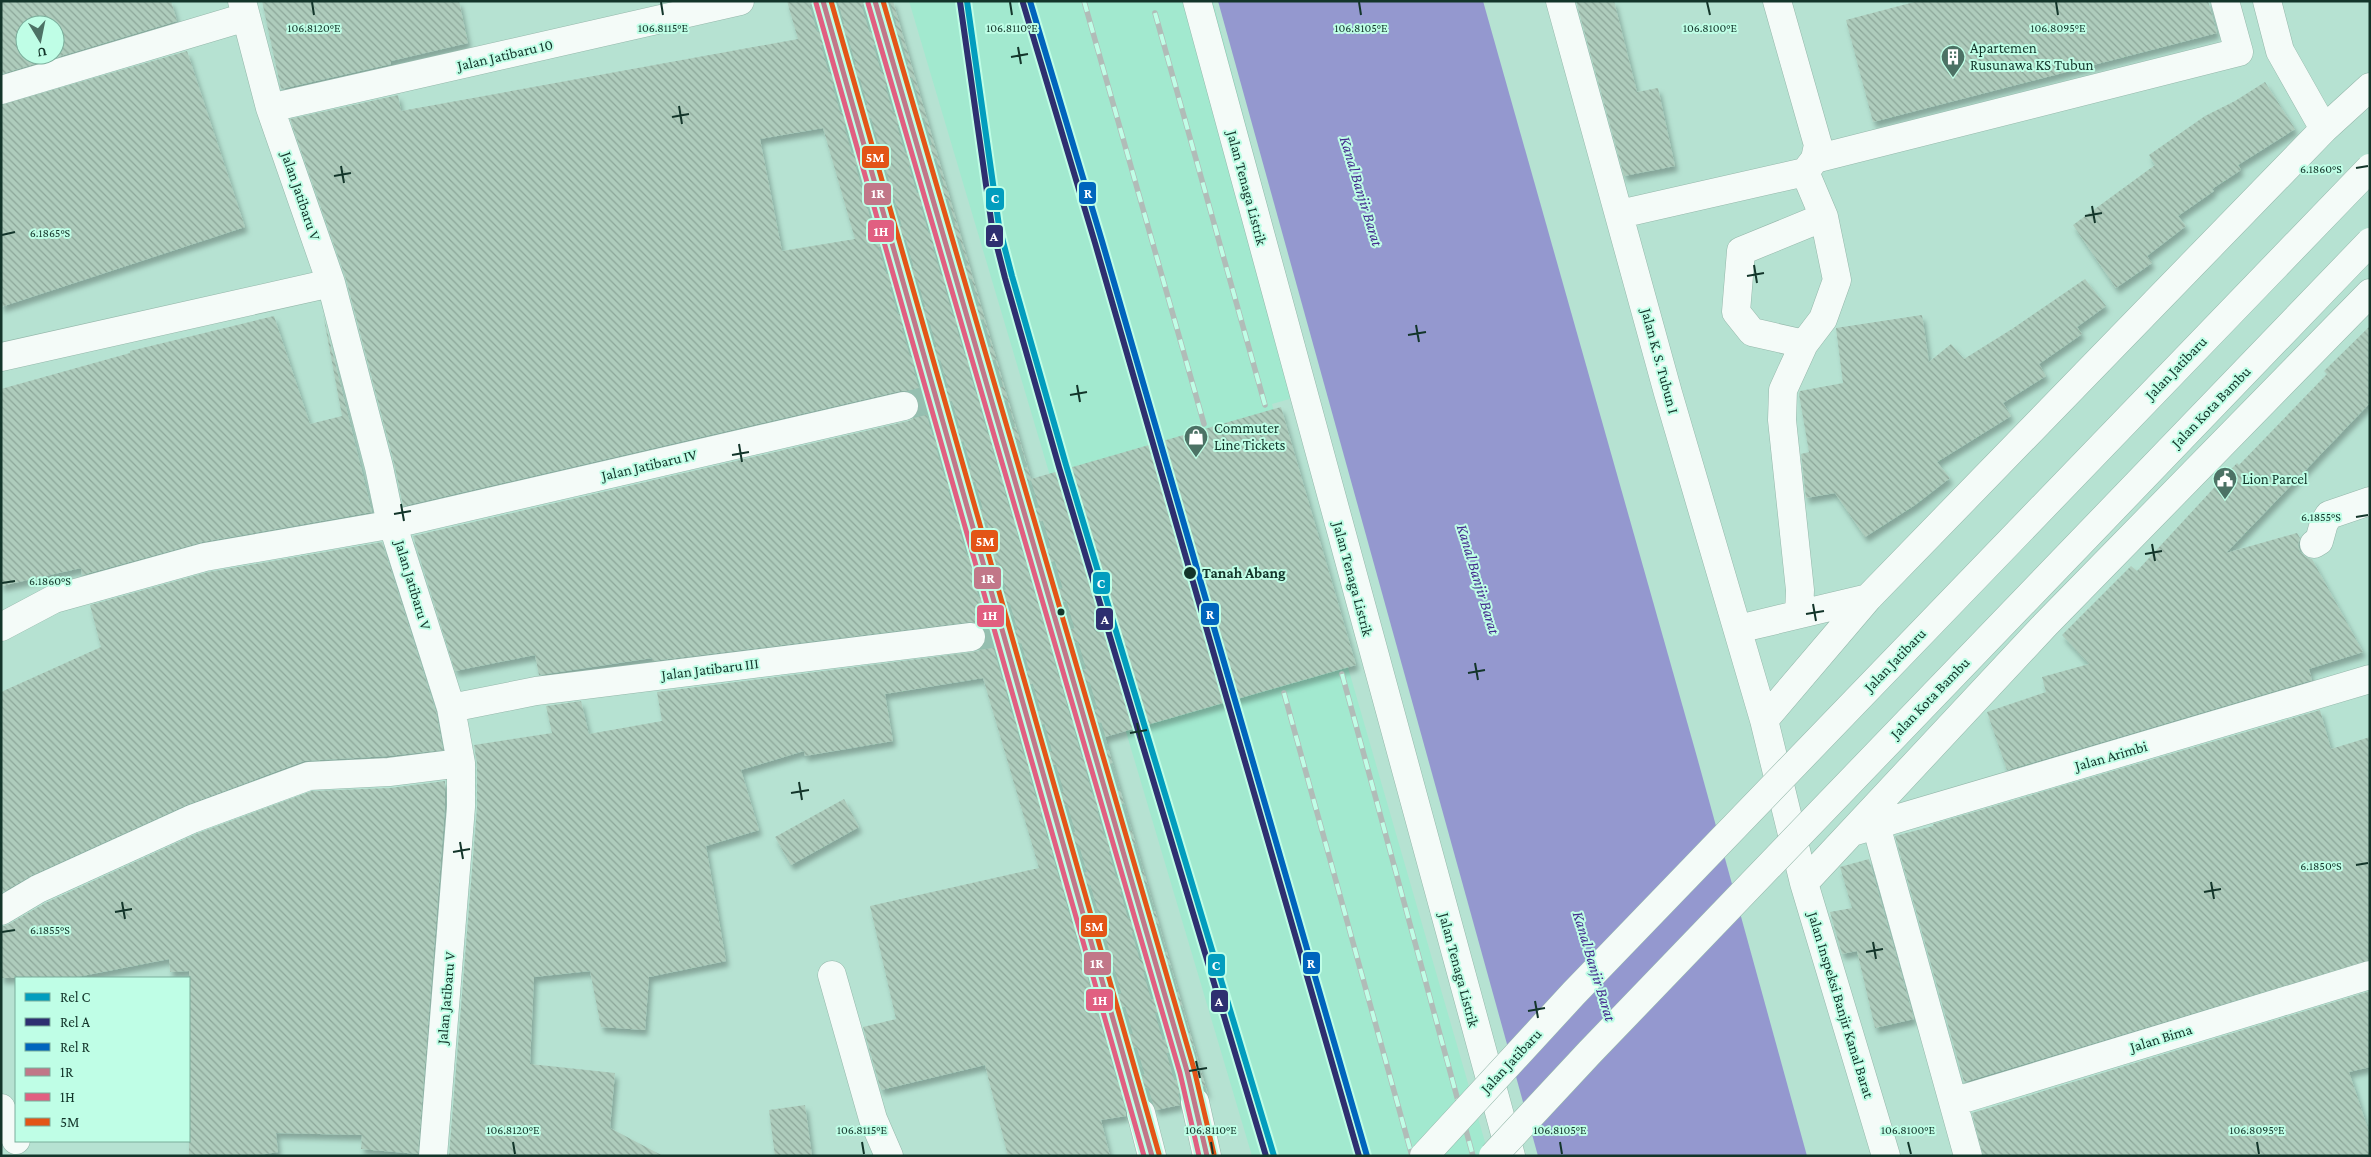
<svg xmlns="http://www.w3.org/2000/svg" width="2371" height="1157" viewBox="0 0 2371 1157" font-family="'Crimson Pro',serif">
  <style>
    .built { fill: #a2e9cf }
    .water { fill: #9498cf }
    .building { fill: url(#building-back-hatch); fill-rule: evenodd; filter: url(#shadow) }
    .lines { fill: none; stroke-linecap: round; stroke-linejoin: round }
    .minor-tunnel { stroke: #95bfb0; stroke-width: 28; stroke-dasharray: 28 14; stroke-linecap: butt }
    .major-tunnel { stroke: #95bfb0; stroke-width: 28; stroke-dasharray: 28 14; stroke-linecap: butt }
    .minor-casing { stroke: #94b7aa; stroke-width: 29 }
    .major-casing { stroke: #94b7aa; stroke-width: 29 }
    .minor { stroke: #f4fbf8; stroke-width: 28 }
    .major { stroke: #f4fbf8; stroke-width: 28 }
    .rail-casing { stroke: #b1bcb8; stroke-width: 5.5 }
    .rail { stroke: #bffee6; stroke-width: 4; stroke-dasharray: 11; stroke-linecap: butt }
    .major-bridge-casing { stroke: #94b7aa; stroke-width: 29; stroke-linecap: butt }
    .major-bridge { stroke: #f4fbf8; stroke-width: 28 }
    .bus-1-casing { stroke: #bffee6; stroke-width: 9 }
    .bus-2-casing { stroke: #bffee6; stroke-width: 9 }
    .bus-3-casing { stroke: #bffee6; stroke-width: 9 }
    .bus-1 { stroke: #c17788; stroke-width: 5 }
    .bus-2 { stroke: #e15f81; stroke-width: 5 }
    .bus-3 { stroke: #e35517; stroke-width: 5 }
    .rail-1-casing { stroke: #bffee6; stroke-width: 10 }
    .rail-2-casing { stroke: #bffee6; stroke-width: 10 }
    .rail-3-casing { stroke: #bffee6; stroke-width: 10 }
    .rail-1 { stroke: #029dbe; stroke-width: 6 }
    .rail-2 { stroke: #2e2f70; stroke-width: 6 }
    .rail-3 { stroke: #0065bd; stroke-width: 6 }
    .ticks { fill: none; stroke: #13352a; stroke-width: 2 }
    .stop-dot { fill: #13352a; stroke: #bffee6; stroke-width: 2 }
    .labels { text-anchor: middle; stroke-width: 4; stroke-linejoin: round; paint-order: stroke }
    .poi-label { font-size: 15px; fill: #13352a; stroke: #bffee6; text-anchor: start }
    .street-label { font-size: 15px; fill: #13352a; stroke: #bffee6 }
    .stop-label { font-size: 15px; font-weight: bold; fill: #13352a; stroke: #bffee6; text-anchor: start }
    .water-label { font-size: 16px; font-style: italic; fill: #442a8d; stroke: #bffee6 }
    .ticks-label { font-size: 12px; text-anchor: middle; fill: #13352a; stroke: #bffee6; stroke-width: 4; stroke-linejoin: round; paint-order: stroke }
    .line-badge { stroke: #bffee6; stroke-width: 2 }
    .badge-label { font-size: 14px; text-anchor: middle; font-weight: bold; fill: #fff }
  </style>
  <defs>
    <pattern id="building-back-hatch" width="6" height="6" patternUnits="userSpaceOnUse" patternTransform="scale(1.25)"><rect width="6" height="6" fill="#aeccbc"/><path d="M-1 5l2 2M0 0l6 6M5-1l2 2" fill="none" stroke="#8ca699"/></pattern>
    <filter id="shadow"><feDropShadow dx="3" dy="5.5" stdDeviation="2.5" flood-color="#0004"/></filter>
  </defs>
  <rect width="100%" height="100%" fill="#b6e2d2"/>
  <path class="built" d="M909,1H1213L1317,391L1272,404L1489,1156H1252Z"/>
  <path class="water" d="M1218,1H1483L1697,757L1807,1156H1538Z"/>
  <path class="building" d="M1,1H171L177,21L1,74ZM25,25H55V55H25Z
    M262,1H459L468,43L391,61V64L281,89Z
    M787,1H893L1031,479L1281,407L1356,665L1105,737L1208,1095L1200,1087H1191L1185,1090L1180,1097V1105L1156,1110L1152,1102L1146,1098H1138L1130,1102L1126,1108V1116L1101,1120L1110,1156H1008L985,1065L881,1090L863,1027L896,1019L870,906L1039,868L983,678L885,694L893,741L805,756L804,751L741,770L759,830L706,846L726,961L649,977L645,1030L601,1027L590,971L534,977L530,1064L615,1073L610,1128L663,1156H449L477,808V763L474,745L552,733L546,706L581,701L589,734L662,721L657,692L973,652L980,650L985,644L986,635L984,628L978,623L969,622L652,661V658L539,675L535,655L455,671L413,536L908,421L914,418L919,411V402L915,395L909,391H900L403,506L394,463L346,279L290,119L398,95L401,111L798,39ZM823,128L855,239L782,251L760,139Z
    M1576,1H1614L1637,92L1658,88L1675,166L1624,176Z
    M1918,1H2208L2217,33L1873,122L1846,20Z
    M187,51L245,227L1,307V105Z
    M2265,82L2295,129L2238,165L2241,170L2212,189L2214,191L2178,216L2186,226L2147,256L2152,263L2116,288L2073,225L2155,165L2149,155L2205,116L2235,101Z
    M2085,279L2106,306L2077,327L2082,334L2039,364L2046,376L2003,403L2011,416L1937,462L1950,478L1915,505L1865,537L1835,493L1806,498L1801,454L1809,452L1799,394L1800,391L1843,383L1836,328L1922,315L1929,362L1951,344L1964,359L2012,329Z
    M323,314L372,512L202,542L82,575L81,568L1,586V389L130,353V351L274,316L310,424L342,416Z
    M2370,326V403L2226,553L2297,533L2300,538L2298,545L2300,552L2306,557L2312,559L2363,652L2309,669L2312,680L2007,770L1987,712L2046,692L2042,677L2089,664L2062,635L2131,566L2137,571L2237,463L2239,465L2327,374L2324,371Z
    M382,542L436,712L443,750L388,756L304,761L186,805L32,875L1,893V692L101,647L90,605L208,572Z
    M2320,710L2331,749L2370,737V960L1964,1082L1895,836L1933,826V824Z
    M445,781V806L418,1154L361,1149L362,1135L276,1133L278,1152L253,1156H189V971L170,972L169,959L72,978H1V927L9,924L45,903L198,833L312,791L390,788Z
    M844,799L859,827L791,865L775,837Z
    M1869,859L1914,1019L1875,1028L1857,951L1842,954L1830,912L1852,908L1840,867Z
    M2370,991V1067L2349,1072L2370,1135V1156H1983L1972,1113Z
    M805,1105L812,1156H775L769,1110Z"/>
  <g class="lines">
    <path class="minor-tunnel" d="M904,406L937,398
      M971,637L1004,632"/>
    <path class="major-tunnel" d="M823,1L1141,1113
      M875,1L1056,615L1195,1102"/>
    <defs>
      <path id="minor" d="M242,1L270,108L331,283L379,467L388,510L451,708L461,763V807L433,1156
        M1197,1L1511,1156
        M1560,1L1668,393L1764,720L1804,883L1886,1156
        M2267,1L2280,51L2324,129
        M1,90L246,17
        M270,108L740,1
        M1815,159L2239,52L2225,1
        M1620,214L1805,172L1815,159L1818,145L1777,1
        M1804,344L1752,332L1736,312L1741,251L1824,217
        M1,357L331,283
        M2314,544L2319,541L2324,523L2329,515L2370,501
        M1799,614L1800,590L1782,420L1783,390L1804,344L1823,319L1837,280L1824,217L1805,172
        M1,627L54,599L205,557L394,524L904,406
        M1738,629L1868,598
        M451,708L536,691L971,637
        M1764,720L1868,598L2324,129L2370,87
        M1876,825L1968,1156
        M1852,832L2370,679
        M1804,883L2045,625L2370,293
        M1,911L38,889L192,819L309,776L389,772L461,763
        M832,975L873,1119L889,1156
        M1953,1102L2370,975
        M1,1108L16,1140"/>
      <path id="major" d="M1195,1102L1207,1156
        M1141,1113L1152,1156"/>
    </defs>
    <use href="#minor" class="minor-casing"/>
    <use href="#major" class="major-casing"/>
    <use href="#minor" class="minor"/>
    <use href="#major" class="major"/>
    <defs>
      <path id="rail" d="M1084,1L1204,424
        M1155,13L1265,405
        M1342,674L1473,1156
        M1284,693L1412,1156"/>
    </defs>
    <use href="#rail" class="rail-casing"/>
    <use href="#rail" class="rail"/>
    <defs>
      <path id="major-bridge" d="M1424,1156L1574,993L2370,168
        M1493,1156L1590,1052L2370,242"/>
    </defs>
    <use href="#major-bridge" class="major-bridge-casing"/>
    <use href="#major-bridge" class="major-bridge"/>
    <defs>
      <path id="bus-1" d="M823,1L1152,1156
        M875,1L1187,1071L1207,1156"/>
      <path id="bus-2" d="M816,3L1144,1156
        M868,3L1180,1073L1199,1156"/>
      <path id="bus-3" d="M831,1L1159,1154
        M883,1L1194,1069L1214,1154"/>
    </defs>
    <use href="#bus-1" class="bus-1-casing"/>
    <use href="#bus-2" class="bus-2-casing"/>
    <use href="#bus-3" class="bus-3-casing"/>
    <use href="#bus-1" class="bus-1"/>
    <use href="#bus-2" class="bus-2"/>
    <use href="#bus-3" class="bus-3"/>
    <defs>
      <path id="rail-1" d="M967,1L999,226L1012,276L1066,465L1274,1156"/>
      <path id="rail-2" d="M960,2L992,227L1005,278L1059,467L1266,1156
        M1023,3L1095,243L1359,1156"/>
      <path id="rail-3" d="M1030,1L1102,241L1367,1156"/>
    </defs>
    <use href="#rail-1" class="rail-1-casing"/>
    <use href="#rail-2" class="rail-2-casing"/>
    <use href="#rail-3" class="rail-3-casing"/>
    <use href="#rail-1" class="rail-1"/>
    <use href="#rail-2" class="rail-2"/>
    <use href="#rail-3" class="rail-3"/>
  </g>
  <path class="ticks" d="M312,2L314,15M661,2L663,15M1010,2L1012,15M1359,2L1361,15M1707,2L1710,15M2056,2L2058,15M1018,47L1021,64M1011,57L1028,54M679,106L682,124M672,117L689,114M341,166L344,183M2356,168L2368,166M334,176L351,173M2092,206L2095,223M2085,216L2102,213M2,235L15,232M1754,265L1757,283M1747,276L1764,273M1416,325L1419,342M1408,335L1426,332M1077,385L1080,402M1070,395L1087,392M739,444L742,462M732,455L749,452M401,504L404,521M394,514L411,511M2356,517L2368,515M2152,544L2155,561M2145,554L2162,551M2,583L15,581M1813,604L1816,621M1806,614L1824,611M1475,663L1478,680M1468,673L1485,670M1137,723L1140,740M1130,733L1147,730M799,782L802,800M791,793L809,790M460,842L463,859M453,852L470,849M2356,865L2368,863M2211,882L2214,899M2204,892L2221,889M122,902L125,919M115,912L132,909M2,932L15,930M1873,942L1876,959M1866,952L1883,949M1535,1001L1538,1018M1528,1011L1545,1008M1196,1061L1200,1078M1189,1071L1207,1068M513,1142L515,1154M862,1142L864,1154M1211,1142L1213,1154M1560,1142L1562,1154M1908,1142L1911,1154M2257,1142L2259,1154"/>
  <defs>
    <symbol id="building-pin" viewBox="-11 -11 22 30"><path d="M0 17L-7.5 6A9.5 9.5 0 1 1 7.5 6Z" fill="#4c7265" stroke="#bffee6"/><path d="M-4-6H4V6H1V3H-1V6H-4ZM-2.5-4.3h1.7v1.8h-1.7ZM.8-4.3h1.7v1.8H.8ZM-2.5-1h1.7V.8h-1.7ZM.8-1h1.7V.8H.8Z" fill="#fff"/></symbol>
    <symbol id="shop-pin" viewBox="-11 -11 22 30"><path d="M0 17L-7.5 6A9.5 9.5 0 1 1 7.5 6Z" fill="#4c7265" stroke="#bffee6"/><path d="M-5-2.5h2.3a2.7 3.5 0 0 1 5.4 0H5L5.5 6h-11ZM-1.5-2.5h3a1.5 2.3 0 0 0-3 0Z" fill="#fff"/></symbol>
    <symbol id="civic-pin" viewBox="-11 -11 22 30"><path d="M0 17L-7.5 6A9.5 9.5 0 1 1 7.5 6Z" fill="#4c7265" stroke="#bffee6"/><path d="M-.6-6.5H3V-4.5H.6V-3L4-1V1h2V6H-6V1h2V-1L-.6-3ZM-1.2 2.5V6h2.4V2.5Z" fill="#fff"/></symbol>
  </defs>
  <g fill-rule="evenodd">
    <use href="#building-pin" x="1939" y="43" width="28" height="38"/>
    <use href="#shop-pin" x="1182" y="423" width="28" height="38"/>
    <use href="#civic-pin" x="2211" y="465" width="28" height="38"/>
  </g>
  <g class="stop-dot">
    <circle cx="1190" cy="573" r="7"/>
    <circle cx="1061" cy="612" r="4.5"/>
  </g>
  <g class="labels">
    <g class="poi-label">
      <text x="1970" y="53">Apartemen<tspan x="1970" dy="17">Rusunawa KS Tubun</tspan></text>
      <text x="1214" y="433">Commuter<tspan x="1214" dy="17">Line Tickets</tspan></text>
      <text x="2242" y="484">Lion Parcel</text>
    </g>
    <g class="street-label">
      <text transform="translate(505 55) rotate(-13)" y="5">Jalan Jatibaru 10</text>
      <text transform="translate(1247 188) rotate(75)" y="5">Jalan Tenaga Listrik</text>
      <text transform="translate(301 196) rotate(71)" y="5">Jalan Jatibaru V</text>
      <text transform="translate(1660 361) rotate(75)" y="5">Jalan K. S. Tubun I</text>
      <text transform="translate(2176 368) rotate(-46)" y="5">Jalan Jatibaru</text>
      <text transform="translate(2211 407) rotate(-46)" y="5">Jalan Kota Bambu</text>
      <text transform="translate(649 465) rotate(-13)" y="5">Jalan Jatibaru IV</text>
      <text transform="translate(1353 579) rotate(75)" y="5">Jalan Tenaga Listrik</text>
      <text transform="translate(413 585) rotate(73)" y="5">Jalan Jatibaru V</text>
      <text transform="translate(1895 660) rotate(-46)" y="5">Jalan Jatibaru</text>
      <text transform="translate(710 669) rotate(-7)" y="5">Jalan Jatibaru III</text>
      <text transform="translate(1930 698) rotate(-46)" y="5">Jalan Kota Bambu</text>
      <text transform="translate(2111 756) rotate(-16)" y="5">Jalan Arimbi</text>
      <text transform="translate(1459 970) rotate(75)" y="5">Jalan Tenaga Listrik</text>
      <text transform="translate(446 998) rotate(-85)" y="5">Jalan Jatibaru V</text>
      <text transform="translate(1841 1005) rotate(73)" y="5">Jalan Inspeksi Banjir Kanal Barat</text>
      <text transform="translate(2161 1038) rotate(-17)" y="5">Jalan Bima</text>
      <text transform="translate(1511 1061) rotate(-47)" y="5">Jalan Jatibaru</text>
    </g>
    <g class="stop-label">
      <text x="1202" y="578">Tanah Abang</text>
    </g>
    <g class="water-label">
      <text transform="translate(1362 191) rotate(73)" y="6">Kanal Banjir Barat</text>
      <text transform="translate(1479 579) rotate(73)" y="6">Kanal Banjir Barat</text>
      <text transform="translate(1595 966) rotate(73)" y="6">Kanal Banjir Barat</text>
    </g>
  </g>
  <g class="ticks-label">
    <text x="1710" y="32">106.8100°E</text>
    <text x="2058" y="32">106.8095°E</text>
    <text x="314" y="32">106.8120°E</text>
    <text x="663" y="32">106.8115°E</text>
    <text x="1012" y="32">106.8110°E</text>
    <text x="1361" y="32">106.8105°E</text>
    <text x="2321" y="173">6.1860°S</text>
    <text x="50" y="237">6.1865°S</text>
    <text x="2321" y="521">6.1855°S</text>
    <text x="50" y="585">6.1860°S</text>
    <text x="2321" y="870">6.1850°S</text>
    <text x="50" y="934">6.1855°S</text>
    <text x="513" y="1134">106.8120°E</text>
    <text x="862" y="1134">106.8115°E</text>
    <text x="1211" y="1134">106.8110°E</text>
    <text x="1560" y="1134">106.8105°E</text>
    <text x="1908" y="1134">106.8100°E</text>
    <text x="2257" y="1134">106.8095°E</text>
  </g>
  <g class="line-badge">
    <rect x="861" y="145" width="29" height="24" rx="5" fill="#e35517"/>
    <rect x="1078" y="181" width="19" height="24" rx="5" fill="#0065bd"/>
    <rect x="863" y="182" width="29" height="24" rx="5" fill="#c17788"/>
    <rect x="985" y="187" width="20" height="24" rx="5" fill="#029dbe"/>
    <rect x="867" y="219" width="28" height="24" rx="5" fill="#e15f81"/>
    <rect x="985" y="224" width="19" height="24" rx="5" fill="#2e2f70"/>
    <rect x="970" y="529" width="29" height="24" rx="5" fill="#e35517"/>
    <rect x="973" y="566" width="29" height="24" rx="5" fill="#c17788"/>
    <rect x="1092" y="571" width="19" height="24" rx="5" fill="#029dbe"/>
    <rect x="1200" y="602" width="20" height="24" rx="5" fill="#0065bd"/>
    <rect x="976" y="604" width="29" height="24" rx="5" fill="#e15f81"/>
    <rect x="1095" y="607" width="19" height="24" rx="5" fill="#2e2f70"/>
    <rect x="1080" y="914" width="28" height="24" rx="5" fill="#e35517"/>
    <rect x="1302" y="951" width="19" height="24" rx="5" fill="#0065bd"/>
    <rect x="1083" y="951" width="29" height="25" rx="5" fill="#c17788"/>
    <rect x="1207" y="953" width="19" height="24" rx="5" fill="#029dbe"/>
    <rect x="1085" y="988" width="29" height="24" rx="5" fill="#e15f81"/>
    <rect x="1210" y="989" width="19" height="24" rx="5" fill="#2e2f70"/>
  </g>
  <g class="badge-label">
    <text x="875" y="162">5M</text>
    <text x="1088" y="198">R</text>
    <text x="878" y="198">1R</text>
    <text x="995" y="203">C</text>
    <text x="881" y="236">1H</text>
    <text x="994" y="241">A</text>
    <text x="985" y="546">5M</text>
    <text x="988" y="583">1R</text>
    <text x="1101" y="588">C</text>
    <text x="1210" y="619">R</text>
    <text x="990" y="620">1H</text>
    <text x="1105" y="624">A</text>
    <text x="1094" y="931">5M</text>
    <text x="1311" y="968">R</text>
    <text x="1097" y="968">1R</text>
    <text x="1216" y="970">C</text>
    <text x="1100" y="1005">1H</text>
    <text x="1219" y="1006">A</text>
  </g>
  <rect width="2371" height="1157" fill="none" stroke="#13352a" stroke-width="5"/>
  <rect x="15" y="977" width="175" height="165" fill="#bffee6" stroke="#7aae9b"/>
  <rect x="25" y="993" width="25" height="8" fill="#029dbe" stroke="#7aae9b"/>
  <text x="60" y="1002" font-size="15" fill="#13352a">Rel C</text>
  <rect x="25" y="1018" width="25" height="8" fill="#2e2f70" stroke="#7aae9b"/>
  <text x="60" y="1027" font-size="15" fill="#13352a">Rel A</text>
  <rect x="25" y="1043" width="25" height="8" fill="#0065bd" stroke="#7aae9b"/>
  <text x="60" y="1052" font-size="15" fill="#13352a">Rel R</text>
  <rect x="25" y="1068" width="25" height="8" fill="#c17788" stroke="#7aae9b"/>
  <text x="60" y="1077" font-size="15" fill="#13352a">1R</text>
  <rect x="25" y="1093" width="25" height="8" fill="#e15f81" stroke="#7aae9b"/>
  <text x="60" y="1102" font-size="15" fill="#13352a">1H</text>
  <rect x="25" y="1118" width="25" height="8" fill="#e35517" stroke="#7aae9b"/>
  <text x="60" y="1127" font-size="15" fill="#13352a">5M</text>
  <g transform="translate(40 40) rotate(170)"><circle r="24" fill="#bffee6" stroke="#7aae9b"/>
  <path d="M0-4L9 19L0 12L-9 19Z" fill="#4c7265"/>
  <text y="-8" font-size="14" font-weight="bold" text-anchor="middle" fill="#13352a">U</text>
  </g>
</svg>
